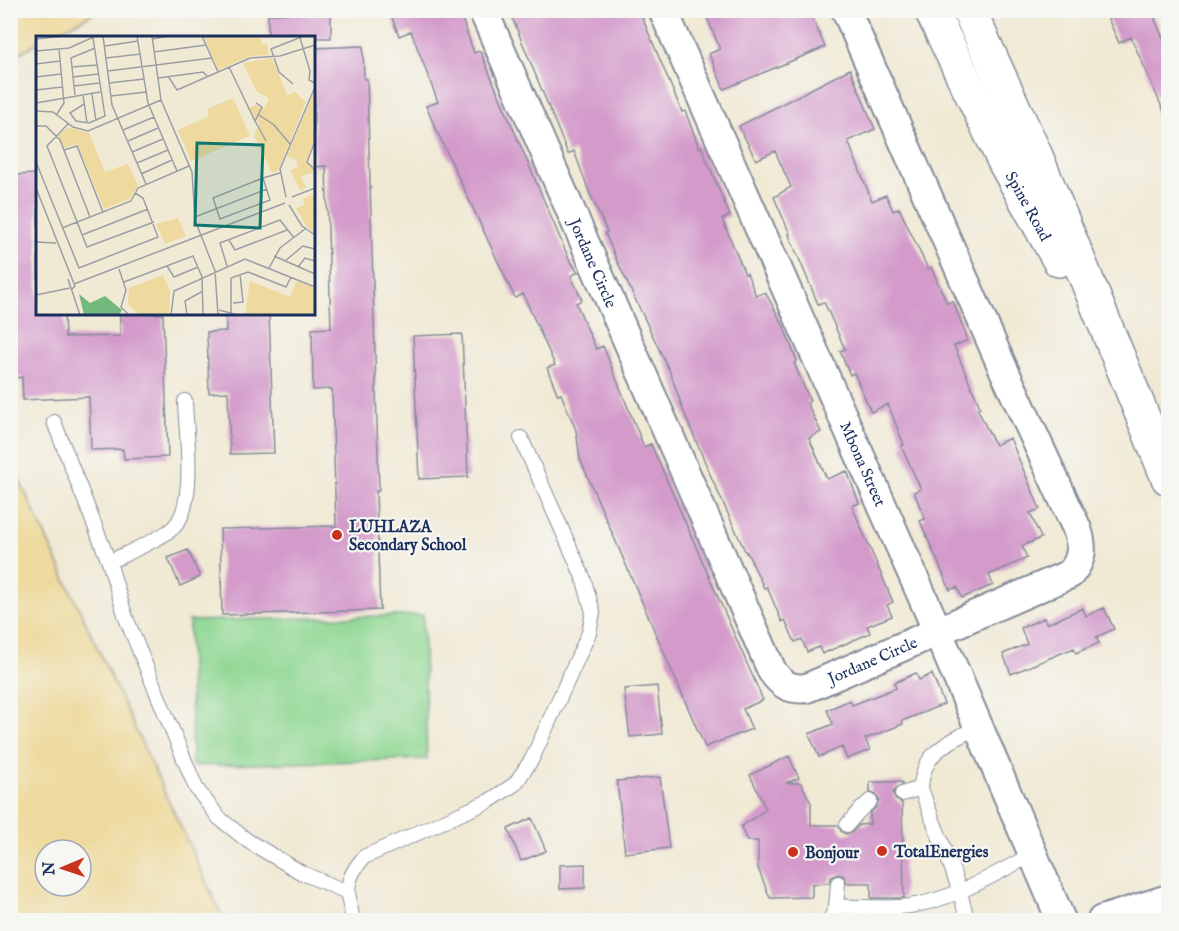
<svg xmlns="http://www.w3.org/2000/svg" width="1179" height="931" viewBox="0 0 1179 931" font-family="'IM FELL English',serif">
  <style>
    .green { fill: #8fd792; stroke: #558378; stroke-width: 1.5 }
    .sand { fill: #eeda9e; stroke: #84847e; stroke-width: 1.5; fill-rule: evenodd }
    .building { fill: #d39aca }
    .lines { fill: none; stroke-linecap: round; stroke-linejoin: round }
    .service-casing { stroke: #868c99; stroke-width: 16 }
    .minor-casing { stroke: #868c99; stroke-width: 32 }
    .primary-casing { stroke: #868c99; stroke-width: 36 }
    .service { stroke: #fff; stroke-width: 14 }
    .minor { stroke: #fff; stroke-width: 28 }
    .primary { stroke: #fff; stroke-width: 33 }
    .poi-dot { fill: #c8321e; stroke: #f6f6f2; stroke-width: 2 }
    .labels { text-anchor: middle; stroke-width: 4.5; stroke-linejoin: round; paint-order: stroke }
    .street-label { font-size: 16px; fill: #1b2f5e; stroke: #f6f6f2 }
    .poi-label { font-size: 16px; font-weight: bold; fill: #1b2f5e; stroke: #f6f6f2; text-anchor: start }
    .inset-road { fill: none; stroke: #9b9fa5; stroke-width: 1.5 }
    .view { fill: #0f766e; fill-opacity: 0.15; stroke: #0f766e; stroke-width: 3 }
    .inset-edge { fill: none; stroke: #1b2f5e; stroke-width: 3 }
  </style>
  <rect width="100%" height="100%" fill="#f6f6f2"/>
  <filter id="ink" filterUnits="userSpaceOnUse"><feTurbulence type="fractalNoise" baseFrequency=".0167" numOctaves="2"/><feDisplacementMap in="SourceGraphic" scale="12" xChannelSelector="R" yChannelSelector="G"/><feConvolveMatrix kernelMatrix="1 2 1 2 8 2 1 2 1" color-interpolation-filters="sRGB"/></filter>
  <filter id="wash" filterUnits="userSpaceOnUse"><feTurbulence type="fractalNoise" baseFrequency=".008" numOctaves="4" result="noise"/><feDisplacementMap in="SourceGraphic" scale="24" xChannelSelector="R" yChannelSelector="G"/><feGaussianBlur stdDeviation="1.35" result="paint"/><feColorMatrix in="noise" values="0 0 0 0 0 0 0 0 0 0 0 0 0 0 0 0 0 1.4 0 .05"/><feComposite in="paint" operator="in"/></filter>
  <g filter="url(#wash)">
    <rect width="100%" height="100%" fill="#f0e9d4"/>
    <path class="green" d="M423,615L427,759L192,766L189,621Z"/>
    <path class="sand" d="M11,10H98V11L48,37L38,38L37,43L11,58Z
      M10,462H11L224,920H11ZM45,850H81V886H45Z"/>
    <g id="blocks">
      <path class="building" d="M389,10H458L456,11L458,17L461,16L474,53L480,51L569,259L578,272L571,276L582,300L576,303L596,349L603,346L644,447L651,444L763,700L743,709L752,729L705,747L580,459L576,430L561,394L558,395L547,368L555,365L523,294L515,298L434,125L426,106L438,102L411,31L399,36Z
        M509,10H639L682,112L685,111L699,147L701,146L730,216L722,219L745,274L747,273L756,296L765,292L783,325L797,361L794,363L810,401L807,403L821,432L809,438L827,479L847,471L859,503L852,506L893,602L887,605L892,616L867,626L870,633L822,654L819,647L807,652L802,639L795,642L785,620L782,622L767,587L764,588L747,552L746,553L713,481L685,415L670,372L617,261L605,233L607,232L590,194L574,151L568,154Z
        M704,10H809L825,47L724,89L709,54L720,49Z
        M1120,10H1151L1168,50V121L1131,37L1119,43L1107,16Z
        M331,12V38H268V14Z
        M363,46L364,79H367L379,491H376L380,610L222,615L220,529L336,526L332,389L313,390L312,329L331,328L326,166L314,167V48Z
        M850,69L875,129L848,141L872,201L886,195L893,211L899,208L928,269L931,267L947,303L953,301L968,340L954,346L980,407L977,408L995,445L1010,438L1040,509L1030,513L1041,538L1022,546L1027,558L989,575L993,585L962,598L957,587L950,590L920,521L925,519L914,492L921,489L901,446L904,445L888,404L871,412L854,373L850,375L840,351L845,349L824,302L818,304L803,268L789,235L790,234L774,197L791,187L775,151L756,160L739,126Z
        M38,174V314H64L65,337L120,336V314H163L168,457L124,459L123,449L91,450L89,397L23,400L22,377L16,378L10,255V175Z
        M226,314H269L274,453L230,454L228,392L209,393L207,332L226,331Z
        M462,334L468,477L419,479L413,336Z
        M188,550L200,577L180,586L168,558Z
        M1083,608L1086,616L1104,608L1114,629L1096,637L1099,643L1076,653L1074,648L1011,674L1003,654L1027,644L1021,628L1044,618L1047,624Z
        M916,673L919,680L932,674L944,704L902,721L903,724L865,739L870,750L847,759L842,747L819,757L809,734L833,724L827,710L850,700L852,705L896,688L894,683Z
        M657,686L662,734L630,737L624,689Z
        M789,756L799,778L786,783H801L811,803V825H838L841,831L845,834L851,833L859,825L870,824V813L876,807L879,800L876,795L870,792V782H902V785L896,788L893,793L896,800L902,803L904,898H871V883H847L844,876L838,874L831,877L829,883L812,884V897L770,898L758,868V841H747L741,827L766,809L750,775Z
        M660,777L669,848L625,853L617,781Z
        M532,818L546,851L521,861L508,829Z
        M585,864V888L560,889V865Z"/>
    </g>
  </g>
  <g filter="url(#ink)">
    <use href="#blocks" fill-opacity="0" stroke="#868c99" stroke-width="1.5"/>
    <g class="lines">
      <defs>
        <path id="service" d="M54,422L109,562L126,618L196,788L219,818L248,841L302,873L347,892
          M109,562C123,555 165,537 174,527C197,504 186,434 185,401
          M921,788C922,751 950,742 979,726
          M902,794L921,788C936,832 958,876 967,920
          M847,825L858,812L870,801
          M836,907C860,906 886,909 910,906C955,899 993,875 1033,854
          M353,920C347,892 343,881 364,857L489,801L515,784L532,759L589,633L593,612L583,577L521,438
          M830,920L836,907L838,883"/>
        <g id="minor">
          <path id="s1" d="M483,10L772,671C782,685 790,690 807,688L1070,574C1083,559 1083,547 1077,529L1002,366L846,10"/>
          <path id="s2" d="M663,10L938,632L1061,920"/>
          <path d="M1102,920L1168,899"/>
        </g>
        <g id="primary">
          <path id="s3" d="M931,10L1005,163L1059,260"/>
          <path d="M969,10L1036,156L1168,478"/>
        </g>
      </defs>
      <use href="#service" class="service-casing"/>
      <use href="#minor" class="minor-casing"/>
      <use href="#primary" class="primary-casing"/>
      <use href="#service" class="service"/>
      <use href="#minor" class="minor"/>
      <use href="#primary" class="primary"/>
    </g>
  </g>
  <g class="poi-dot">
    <circle cx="337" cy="535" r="6"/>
    <circle cx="882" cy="851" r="6"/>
    <circle cx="793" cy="852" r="6"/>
  </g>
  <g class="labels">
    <g class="street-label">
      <text dy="6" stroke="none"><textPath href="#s3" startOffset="219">Spine Road</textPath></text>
      <text dy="6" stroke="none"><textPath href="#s1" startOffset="276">Jordane Circle</textPath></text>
      <text dy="6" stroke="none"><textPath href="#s2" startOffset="496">Mbona Street</textPath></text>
      <text dy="6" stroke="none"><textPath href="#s1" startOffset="834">Jordane Circle</textPath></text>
    </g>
    <g class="poi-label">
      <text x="349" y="532">LUHLAZA<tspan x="349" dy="18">Secondary School</tspan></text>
      <text x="894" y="857">TotalEnergies</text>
      <text x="805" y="858">Bonjour</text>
    </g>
  </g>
  <g transform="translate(36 36)">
    <rect width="279" height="279" fill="#f0e9d4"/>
    <path d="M43,258L54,267L69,260L86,274L83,279H48Z" fill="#73b87c"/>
    <path d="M224,0L226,8L231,7L233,19L215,20L182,34L168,1ZM236,22L251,59L259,56L270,66L242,135L236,137L218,100L223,88L213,72L220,69L229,72L233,62L221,56L207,27ZM279,54V102L270,126L279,136L265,140L270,152L264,154L254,134L262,131L260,124L251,120ZM197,62L214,100L155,125L142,94L173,80L171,73ZM32,91L53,97L69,136L92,128L102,150L94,163L68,173L41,108L28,112L22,100ZM279,158V197L270,190L260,172L268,169L267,163ZM142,182L150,200L129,208L120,188ZM127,239L134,255L133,279H103L92,268L93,252ZM214,245L254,261L261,245L278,252L279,279L209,278Z" fill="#eeda9e"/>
    <path class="inset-road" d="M67,0L76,69L110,148M101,0L112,67L141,135M116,0L125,64L156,136L159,184L179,235L182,279M166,0L182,36M264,2L274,35L273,44L279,47M0,3L27,0M116,3L134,0M69,10L102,5M0,15L33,12L60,0M118,16L170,9M70,22L105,18M0,28L24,25M36,31L61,29M193,31L219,85L226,71L220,67M72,35L176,22M132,40L141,54L214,22L244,20L279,9M0,41L25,38M37,41L62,38M122,42L167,36L171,40M73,47L108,43M257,48L243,36L235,13L268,0M38,50L63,47M0,54L26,51M56,58L60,85M39,59L35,22L59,12M47,59L51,87M75,60L110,56M0,67L64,56M48,68L34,77L40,85L53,87L69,80L57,2M0,75L17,76L37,91L52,95L125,64M21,78L28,67L23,13M223,79L238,89L254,108M219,85L230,105M32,88L11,110L51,211L118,186M0,90H10L24,104L54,181M87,94L118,81M92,105L122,92M279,105L271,126L279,134M28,114L41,110L67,176M96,116L127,103M0,126L43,232L122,201L107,162L99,157M101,127L132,114M105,138L136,124M227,142L177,162L184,183L234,164L227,142L244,137M0,152L39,250L36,253M250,161L244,133L279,51M256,161L279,152M253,169L266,190L279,199M159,181L231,153M26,192L95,165L102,152L153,130M46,199L112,173M193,204L199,214L251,194M0,206L20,207M238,220L279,238M249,225L267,210L279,213M131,230L138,241L162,231M191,230L184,207L244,184L258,202M262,231L269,222L279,225M233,232L244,212L269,193M83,233L90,254L85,271L93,279M32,243L44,279M88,246L157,220L166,241L167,279M38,248L249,167M0,259L34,252M197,267L207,266L204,238M183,274L202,279M195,277V242L212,236L250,251L255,241M135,279L138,255L209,223L279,251M151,279L149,265L167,255"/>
    <path class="view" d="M161,107L227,109L224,192L159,189Z"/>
    <rect width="279" height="279" class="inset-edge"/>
  </g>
  <rect width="1179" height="931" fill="none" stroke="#f6f6f2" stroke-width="36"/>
  <g transform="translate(63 868) rotate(268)"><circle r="28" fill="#f6f6f2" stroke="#9ea6b7" stroke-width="1.5"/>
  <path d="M0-4.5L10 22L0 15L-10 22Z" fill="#c8321e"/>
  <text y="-9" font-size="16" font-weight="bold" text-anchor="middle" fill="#1b2f5e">N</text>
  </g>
</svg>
